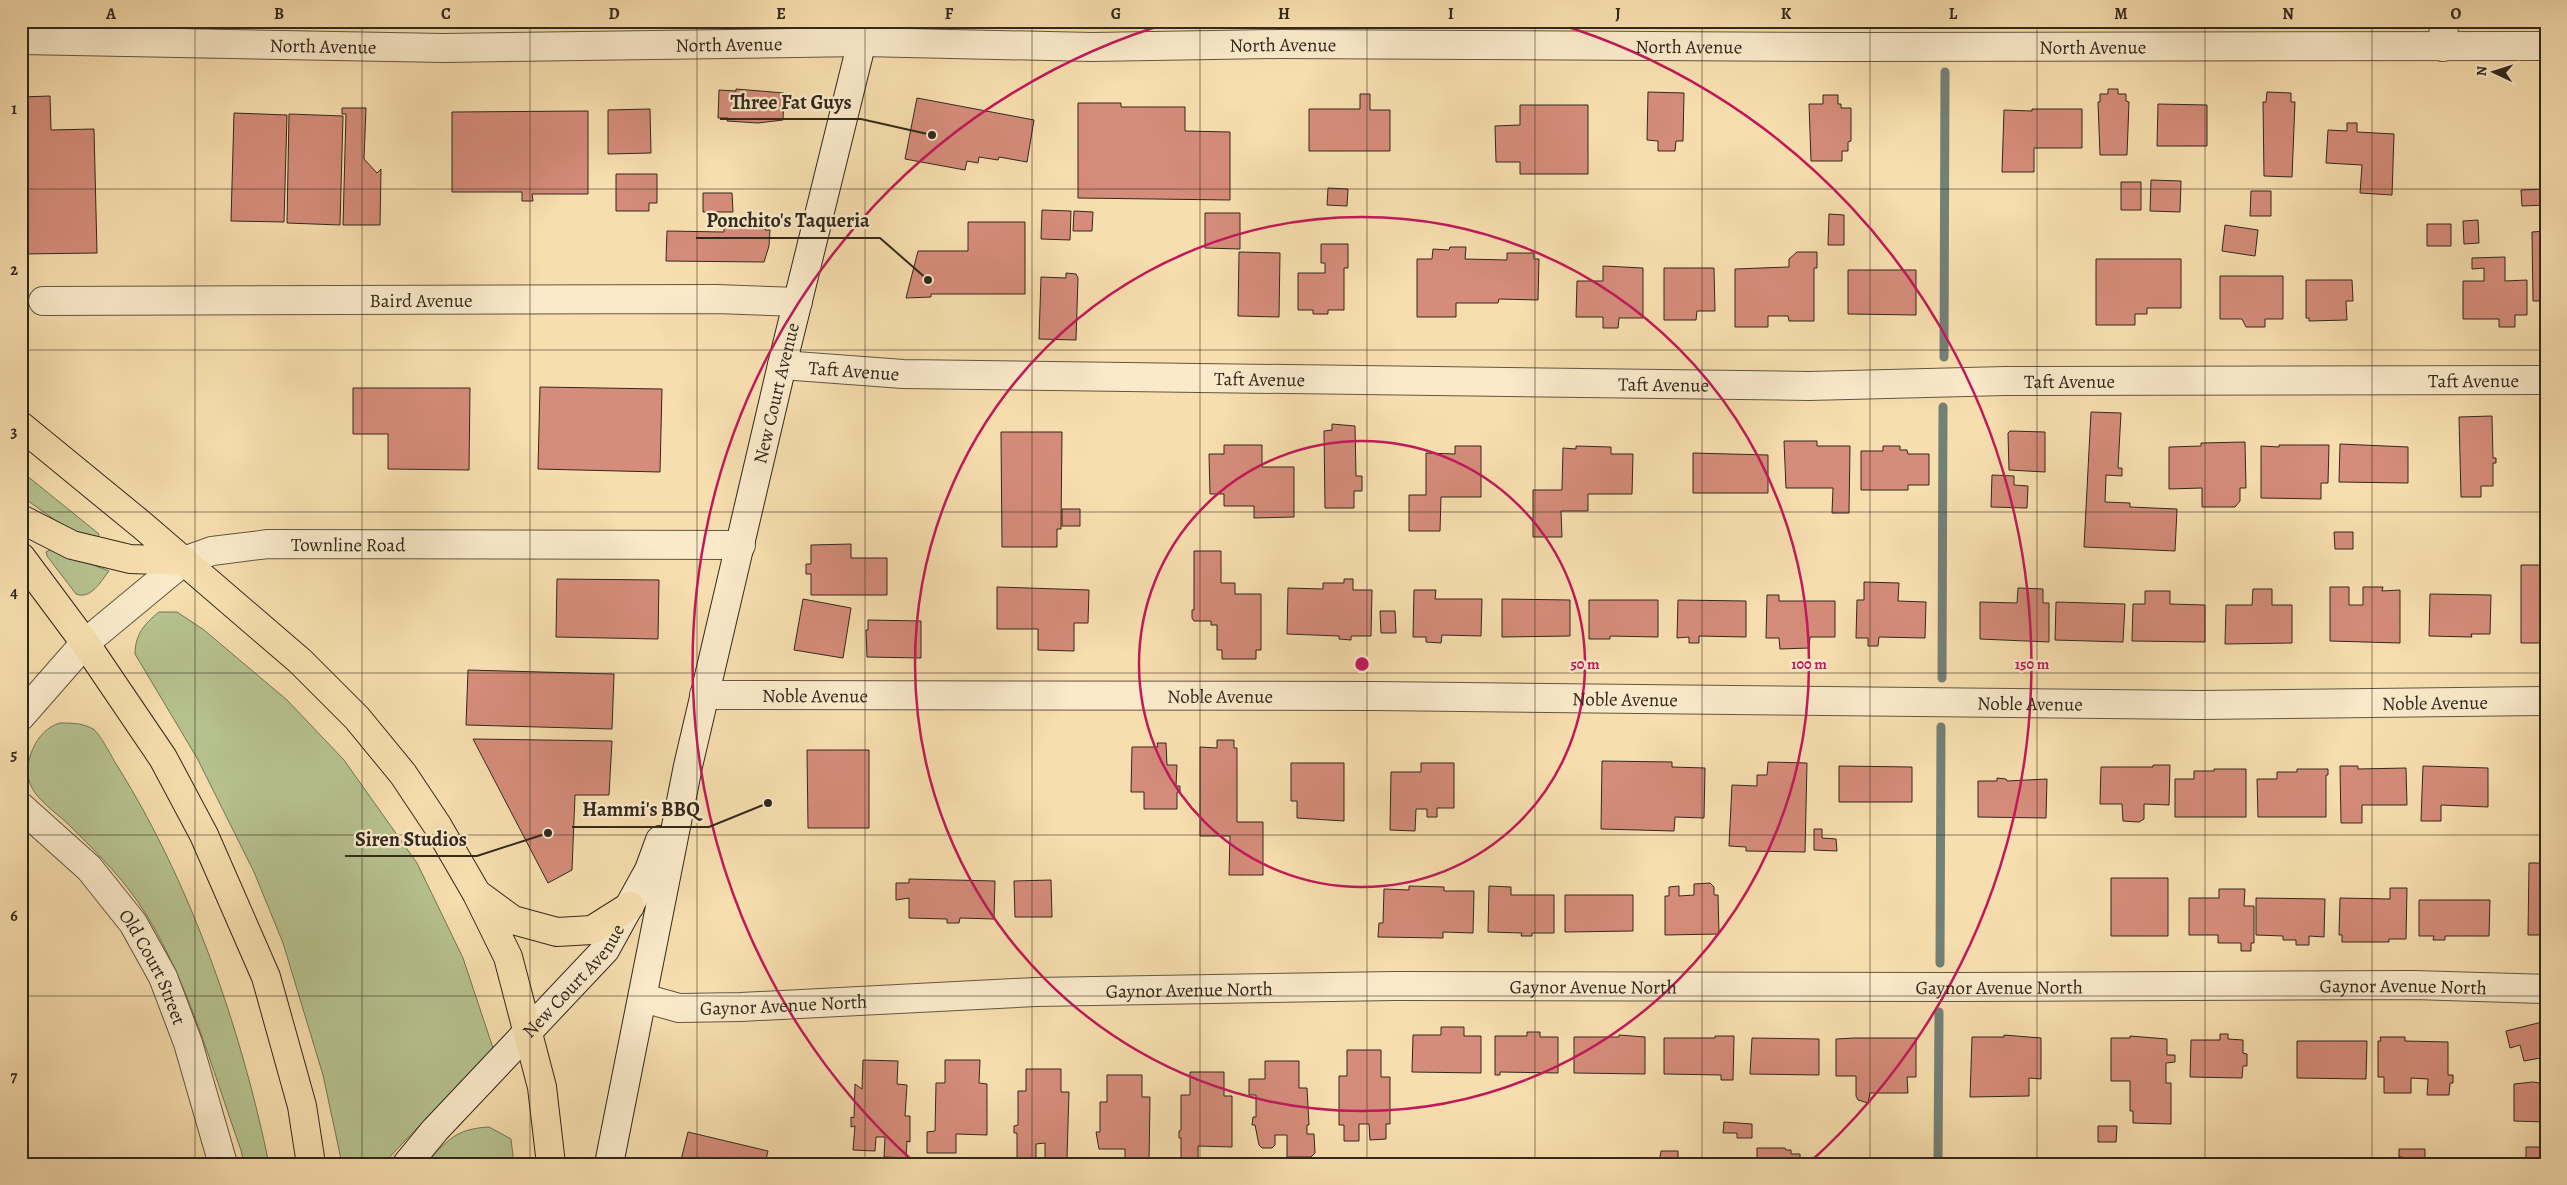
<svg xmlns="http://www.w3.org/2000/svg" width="2567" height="1185" viewBox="0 0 2567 1185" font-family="Alegreya,serif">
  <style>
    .green { fill: #b6c28f; stroke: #747556 }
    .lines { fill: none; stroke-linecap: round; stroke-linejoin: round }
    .stream { stroke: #738076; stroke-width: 9 }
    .building { fill: #d58c7a; stroke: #32281d }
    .street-casing { stroke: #635641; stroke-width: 30 }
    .secondary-casing { stroke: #32281d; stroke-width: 30 }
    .primary-casing { stroke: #32281d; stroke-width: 30 }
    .street { stroke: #faeaca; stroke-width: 28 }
    .secondary { stroke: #faeaca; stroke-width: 28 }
    .primary { stroke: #f7deae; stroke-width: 28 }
    .grid { fill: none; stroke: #32281d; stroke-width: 1; stroke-opacity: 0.55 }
    .ring { fill: none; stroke: #c2185b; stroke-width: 2.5 }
    .labels { text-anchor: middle; stroke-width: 4.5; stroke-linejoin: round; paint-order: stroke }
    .street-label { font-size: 19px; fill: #32281d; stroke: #faeaca }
    .centre { fill: #c2185b; stroke: #faeaca; stroke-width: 2.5 }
    .ring-label { font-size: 15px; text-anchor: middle; font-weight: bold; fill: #c2185b; stroke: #faeaca; stroke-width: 4.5; stroke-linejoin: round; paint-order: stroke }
    .leader { fill: none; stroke: #32281d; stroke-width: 2 }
    .callout-dot { fill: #32281d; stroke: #faeaca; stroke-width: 2 }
    .callout-label { font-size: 20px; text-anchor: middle; font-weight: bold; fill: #32281d; stroke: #faeaca; stroke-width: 4.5; stroke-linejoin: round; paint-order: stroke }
    .neatline { fill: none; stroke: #32281d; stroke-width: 2 }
    .grid-label { font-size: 16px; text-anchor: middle; font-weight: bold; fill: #32281d }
  </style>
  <rect width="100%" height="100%" fill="#f7deae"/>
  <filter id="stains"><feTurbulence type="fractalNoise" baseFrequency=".004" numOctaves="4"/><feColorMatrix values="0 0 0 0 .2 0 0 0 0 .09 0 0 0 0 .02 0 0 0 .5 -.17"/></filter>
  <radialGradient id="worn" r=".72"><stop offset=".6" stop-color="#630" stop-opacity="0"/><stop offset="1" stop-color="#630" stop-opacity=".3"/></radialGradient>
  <path class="green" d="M21,471L99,534L98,539L75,534L21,496Z
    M51,549L109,571C101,581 91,600 76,594L47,556L46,552Z
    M159,612H177L204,630L287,700L344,760L417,863L463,958L493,1048L383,1164H342L323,1075L283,943L254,872L197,758L135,654C135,635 144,624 159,612Z
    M60,723C71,723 83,723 93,729C100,733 112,758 118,767C191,884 241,1028 269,1164H244L241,1150C213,1072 185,970 138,902C117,872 92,848 67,823C56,813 39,801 32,788C20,766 36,729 60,723Z
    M489,1127L511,1139L514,1164H425C448,1140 455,1129 489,1127Z"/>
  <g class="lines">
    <path class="stream" d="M1945,22V21
      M1944,357L1945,72
      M1942,678L1943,407
      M1940,963L1941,727
      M1938,1164L1939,1012"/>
  </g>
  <path class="building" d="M736,89L784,93L783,120L758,123L727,121L728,118H718L719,90L736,91Z
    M2108,89H2118V94H2126V101L2129,102L2127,155H2100L2098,102H2100V94H2108Z
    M1648,92L1684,93L1683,141H1676L1675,151H1658V141L1647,140Z
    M2267,92L2291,93V102H2295L2292,177L2264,176L2263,102H2266Z
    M1360,94H1370V110H1390V151H1309V109H1360Z
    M1823,95H1838V104H1841V108H1851V141L1848,142V151H1842V161H1811L1809,104H1823Z
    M50,96L51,130L94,129L97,253L21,254V97Z
    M917,98L1034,120L1027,162L999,157L998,160L979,157L978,163L967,161L965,170L905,159Z
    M1078,103H1121V107H1185V131L1230,132V200L1078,198Z
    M2158,104L2207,105V146H2157Z
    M1520,105H1588V174H1520V162H1496L1495,126L1520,125Z
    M342,108H366L364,159L377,173L381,169L380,225H343L346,114H342Z
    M650,109L651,153L608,154V110Z
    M2032,109H2082V148H2034V172H2002L2004,110L2032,111Z
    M588,111V194H532L533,201H522V192H452V112Z
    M234,113L287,115L284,222L231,221Z
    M289,114L343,116L340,225L287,223Z
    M2347,123H2357V132L2394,134L2392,195L2360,193L2362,165L2326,163L2328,130L2347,131Z
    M616,174H657V203H649V211H616Z
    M2151,180L2181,181L2180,212L2150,211Z
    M2121,182H2141V210H2121Z
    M1328,188L1348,189L1347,206L1327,205Z
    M2546,189V205L2522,206L2521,190Z
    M2251,191H2271V216H2250Z
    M703,193H732L733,212H703Z
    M1042,210L1071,211L1070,240L1041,239Z
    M1074,211L1093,212L1092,231H1073Z
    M1205,213H1240V249L1205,248Z
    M1829,214L1844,215V245H1828Z
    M2478,220L2479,243L2464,244L2463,221Z
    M724,222H765V230H770L769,246L764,262L666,261L667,231L724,232Z
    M968,222H1025V294H931V297L906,298L918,251H968Z
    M2427,224H2451V246H2427Z
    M2225,225L2258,230L2255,256L2222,251Z
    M2546,231V301H2533L2532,232Z
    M1321,244H1348V268H1344V310H1328V314H1313V310H1298V273H1325V263H1321Z
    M1450,247H1466L1465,259L1507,260V253H1534V259H1539L1538,300L1499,299L1498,303H1456V317H1417V259H1432L1433,249L1449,250Z
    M1239,252L1280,253L1279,317L1238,316Z
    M1797,252H1817V268H1814V321H1789L1788,316H1768V327H1735V269L1789,267V259Z
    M2505,257V281L2527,280V315H2515V327H2499V319H2463V281H2484V268L2472,269V258Z
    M2096,259H2181V308H2147V314H2135V325H2096Z
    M1603,266L1643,268V318H1619L1618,328H1603V317H1576L1577,281H1603Z
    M1664,268H1714L1715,311H1697L1696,320H1664Z
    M1848,270H1916V315L1848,314Z
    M1066,273L1076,274L1078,278L1076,340L1039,339L1041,277L1066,278Z
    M2220,276H2283V319H2265V327H2246L2242,319H2220Z
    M2306,280H2352L2353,301H2346L2347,320L2309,321V318H2306Z
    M540,387L662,389L660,472L538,469Z
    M353,388H470L469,470L388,469V434H353Z
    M2091,412L2121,413L2118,468H2122V476L2106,475L2105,502L2130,503V507L2177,509L2175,551L2084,547Z
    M2492,416L2493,458H2496V463H2493V486H2481V497H2461L2459,417Z
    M1332,424L1355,426L1356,476H1362V491H1354V508H1325L1324,431L1332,430Z
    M2010,431L2045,432V472L2009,470L2008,433Z
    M1001,432H1062L1061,529H1057V547H1002Z
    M1784,441H1817V446H1850L1849,513H1832L1833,488H1786Z
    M2245,442L2246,488H2240V501L2235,507H2202V488L2169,489V447L2201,446V443Z
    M2340,444L2408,447V483L2339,482Z
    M1224,445H1262V467H1294V517L1254,518V506H1224V494H1210L1209,454H1224Z
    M2279,445H2329L2328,483H2321V499L2261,498V446L2279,447Z
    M1455,446H1481V497H1441L1440,531H1409V495H1426V453L1455,454Z
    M1576,446L1611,447V454H1633L1632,494H1588V511H1561L1562,537H1533V490H1562L1563,448L1576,449Z
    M1883,446H1900V450H1907L1908,454H1929V485H1908V490H1861V451H1883Z
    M1693,453L1768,455V493H1693Z
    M1992,475L2014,476V485L2028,486L2027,508L1991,507Z
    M1062,509H1080V526H1062Z
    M2334,532H2353V549H2335Z
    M851,544V558H887V595H811V574H806V564H811V545Z
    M1194,551H1221V583H1235V594H1261V650H1256V659H1222V650H1217V625H1211V621H1194L1192,618V610H1194Z
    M2521,565H2546V643H2521Z
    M557,579L659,580L658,639L556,637Z
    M1344,579H1353V590H1372L1371,636H1351V640L1339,639V636L1287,634L1288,588L1323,589V583H1344Z
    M1864,582L1899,583L1898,601L1926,602L1925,638L1879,637L1878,646H1868V638H1856L1857,600H1864Z
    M997,587L1089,590L1088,623H1074V651L1038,650V629H997Z
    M2330,587H2349V605H2363V587H2383L2382,591L2400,590V643L2330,641Z
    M2018,588L2043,589V603H2049V642L1980,639V602L2017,603Z
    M2253,589H2272V605H2292V643L2225,644L2226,605H2252Z
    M1414,590H1436L1435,599H1482L1481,636L1442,635L1441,643L1426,642V637H1413Z
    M2145,591H2170V604L2205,605V642L2132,641L2133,604H2145Z
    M2430,594L2491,595L2490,634H2471L2472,637L2429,636Z
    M1767,595H1779V601H1835V637H1810L1809,648L1780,649L1779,638H1766Z
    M803,599L851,608L843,658L794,650Z
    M1502,599L1570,600V636L1502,637Z
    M1589,600H1658V637L1610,636V639H1589Z
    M1678,600L1746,601V637L1699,636V643H1689V637L1677,638Z
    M2056,602L2125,604L2123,642L2055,640Z
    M1380,611H1395L1396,633H1381Z
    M868,620L921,621V658L867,657L866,630H868Z
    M468,670L614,674L612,729L466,725Z
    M473,739L612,741L609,795H575L572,870L548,883Z
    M1217,740H1234V748H1237V822H1263V875H1229L1230,836H1200V747L1217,748Z
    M1157,743H1166L1167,765H1177L1176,786H1180V792H1177V809H1144V792H1131L1132,747H1158Z
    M807,750H869V828H808Z
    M1602,761L1672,762V767L1705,768L1704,818L1675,817L1674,831L1601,829Z
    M1768,762L1807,763L1805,852L1746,851V847L1729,846L1732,785L1757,786V775H1767Z
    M1291,763H1344V821L1297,818V801H1291Z
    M1421,763H1454V808H1437V817H1427V809H1416L1415,831L1390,830L1391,772H1421Z
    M2153,765H2170L2169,805L2144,804V819L2139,822L2123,821L2122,804H2100L2101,767H2153Z
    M1839,766L1912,767V802H1839Z
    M2340,766H2358V769L2406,768L2407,805H2362V823H2341Z
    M2423,766L2488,768V807L2441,805V821H2421Z
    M2214,769H2246V817H2175V779H2194V771H2214Z
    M2297,769H2328V775H2326V817H2258L2257,779H2277V772H2297Z
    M1997,778L2006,779L2007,781L2047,779L2046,818L1978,817V781H1997Z
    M1814,829H1822V838L1836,839L1837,851L1814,850Z
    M2529,863H2546V935H2528Z
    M2111,878H2168V936H2111Z
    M909,879L995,881L994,919L960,918L959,923H947V919L909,918V898L896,900V883H909Z
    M1051,880L1052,917H1015L1014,881Z
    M1710,883L1714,887V895H1718L1719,934L1665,935V896H1669V887L1679,886V896L1694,895V884Z
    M1409,886L1444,887V891H1474L1473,933L1443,932V938L1378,937L1379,923H1383L1384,889L1409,890Z
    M1489,886L1511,887V895H1554V933H1532V936H1521L1522,933L1488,932Z
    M2390,888H2407L2406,939H2389V942H2342V935H2339L2340,898L2390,899Z
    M2219,889H2245L2244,906H2254V943H2251V951H2241V943H2218V935H2189V898H2219Z
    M1565,895H1633V931L1565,932Z
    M2256,898L2325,899L2324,937L2309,936V945H2296V940H2283V936L2256,935Z
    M2419,900H2490L2489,936H2445V940H2433L2434,936H2419Z
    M2546,1021V1057L2524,1061L2520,1045L2510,1048L2506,1031Z
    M1441,1027H1464V1036H1481V1073L1412,1072L1413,1035H1441Z
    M1527,1032H1540V1037H1558V1073L1500,1072V1075H1495V1036H1527Z
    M2220,1034H2228V1039L2243,1040V1053L2247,1054V1066H2243L2242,1078L2190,1077L2191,1040H2220Z
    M1619,1035L1645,1037V1074L1574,1073V1037H1619Z
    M2004,1035L2041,1038V1079L2029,1078V1096L1970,1097L1972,1037H2004Z
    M1715,1036H1734L1733,1080H1721V1075L1664,1074V1038H1715Z
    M2130,1036L2167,1039V1055H2175V1062L2166,1063V1083H2171V1124L2133,1123V1111H2130V1081H2111V1038H2130Z
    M2380,1037H2405V1041L2448,1042V1075H2453V1083H2450L2449,1095H2427L2428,1079L2411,1078V1093H2384V1077H2378V1041H2381Z
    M1752,1038L1819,1039V1075L1750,1074Z
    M1854,1038H1916V1077H1907L1908,1093H1870L1868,1103L1858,1100L1856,1096V1076H1836V1039Z
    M2297,1041H2367L2366,1079L2297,1078Z
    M1347,1050H1381V1077H1390V1124H1386V1139L1370,1140L1369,1124H1359V1141H1344V1125H1339V1076H1347Z
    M863,1060L898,1061L897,1084L907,1085L905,1116H910V1142L907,1141L906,1158L884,1157L885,1137H876L875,1151L853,1150L855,1126L851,1127V1117L854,1118L855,1084L862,1089Z
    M945,1060H980L979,1083L987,1084V1135L956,1134V1153H927V1132L935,1131L936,1083H945Z
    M1265,1061H1299V1088H1307L1309,1125H1307V1134H1314L1315,1153L1311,1157H1287V1135H1275V1145L1272,1148H1262L1259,1145L1255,1125H1252L1253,1117H1256V1095H1249V1079H1265Z
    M1026,1069H1061V1092H1069L1067,1158H1045V1143L1036,1144V1158H1017V1133H1014V1126L1018,1125V1091H1026Z
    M1190,1072H1224V1096H1232V1147L1198,1146V1162L1181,1161V1138H1179V1131L1181,1130V1095H1190Z
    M1107,1075H1142V1097H1150L1149,1164H1125V1149H1099L1096,1132H1100V1102H1107Z
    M2533,1082L2546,1084V1122L2514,1121V1084Z
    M1724,1122L1752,1124V1138H1737V1133H1723Z
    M2098,1126H2117L2116,1142H2098Z
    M688,1132L768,1151L765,1164H680Z
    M2526,1147H2546V1164H2497L2526,1163Z
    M1757,1148H1785L1786,1150H1791V1154H1800V1162L1809,1161V1164H1755L1757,1163Z
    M2399,1149H2425V1163L2458,1164H2387L2402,1163V1157H2399Z
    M1661,1151H1678V1161H1731V1164H1659Z
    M1494,1159H1562V1164H1494Z
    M1579,1159L1648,1161V1164H1579Z
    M1412,1160H1480V1164H1412Z
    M2290,1161L2368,1162V1164H2290Z
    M1971,1162H2041V1164H1971Z
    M2093,1162H2164V1164H2093Z"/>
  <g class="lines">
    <defs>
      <g id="street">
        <path id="s1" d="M21,40L444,48L862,42L1092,47L1278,44L1844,47L2546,46"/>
        <path d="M2443,47L2444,21"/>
        <path id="s2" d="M43,301L716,299L798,302"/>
        <path id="s3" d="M782,365L903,374L1809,386L2005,381L2546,380"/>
        <path id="s4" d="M704,695L1375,696L2200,705L2546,701"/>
        <path id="s5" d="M21,716L85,643L184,561L212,551L268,544L741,545"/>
        <path id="s6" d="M21,807L89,868L133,923L163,977L188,1043L223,1164"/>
        <path id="s7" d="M643,998L679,1008L741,1007L1035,992L1394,986L1957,987L2413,985L2546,989"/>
      </g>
      <g id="secondary">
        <path id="s8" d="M407,1164L435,1130L605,950L649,870L660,840"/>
        <path id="s9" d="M609,1164L688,766L782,365L867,21"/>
      </g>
      <path id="primary" d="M21,426L143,526L300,661L357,718L403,774L437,825L477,894L508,957L542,1087L551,1164
        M21,519L72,545L130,559L184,561
        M21,557L85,643L163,758L204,835L266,977L302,1106L311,1164
        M479,895L513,920L557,932L592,930L630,906"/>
    </defs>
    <use href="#street" class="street-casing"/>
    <use href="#secondary" class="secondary-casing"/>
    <use href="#primary" class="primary-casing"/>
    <use href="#street" class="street"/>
    <use href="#secondary" class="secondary"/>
    <use href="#primary" class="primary"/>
  </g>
  <path class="grid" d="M195,21V1164M362,21V1164M530,21V1164M697,21V1164M865,21V1164M1032,21V1164M1200,21V1164M1367,21V1164M1535,21V1164M1702,21V1164M1870,21V1164M2037,21V1164M2205,21V1164M2372,21V1164M21,189H2546M21,350H2546M21,512H2546M21,673H2546M21,835H2546M21,996H2546"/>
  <g class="ring">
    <circle cx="1362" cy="664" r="223"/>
    <circle cx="1362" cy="664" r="447"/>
    <path d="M914 1162A670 670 0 0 1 1172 22M1552 22A670 670 0 0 1 1810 1162"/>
  </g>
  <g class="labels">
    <g class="street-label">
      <text dy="7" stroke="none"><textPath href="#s1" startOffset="708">North Avenue</textPath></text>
      <text dy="7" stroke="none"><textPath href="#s1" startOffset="1262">North Avenue</textPath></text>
      <text dy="7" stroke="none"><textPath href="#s1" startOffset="302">North Avenue</textPath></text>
      <text dy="7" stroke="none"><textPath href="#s1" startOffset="1668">North Avenue</textPath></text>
      <text dy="7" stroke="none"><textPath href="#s1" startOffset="2072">North Avenue</textPath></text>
      <text dy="7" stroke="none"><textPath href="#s2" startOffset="378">Baird Avenue</textPath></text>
      <text dy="7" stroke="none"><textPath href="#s3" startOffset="72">Taft Avenue</textPath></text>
      <text dy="7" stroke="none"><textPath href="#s3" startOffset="478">Taft Avenue</textPath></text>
      <text dy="7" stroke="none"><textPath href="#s3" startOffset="1692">Taft Avenue</textPath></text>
      <text dy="7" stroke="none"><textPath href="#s3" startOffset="1288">Taft Avenue</textPath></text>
      <text dy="7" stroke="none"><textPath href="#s3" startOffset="882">Taft Avenue</textPath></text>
      <text dy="7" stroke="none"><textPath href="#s9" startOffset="789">New Court Avenue</textPath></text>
      <text dy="7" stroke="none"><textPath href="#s5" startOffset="392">Townline Road</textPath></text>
      <text dy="7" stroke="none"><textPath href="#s4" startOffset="111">Noble Avenue</textPath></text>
      <text dy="7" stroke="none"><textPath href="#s4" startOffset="516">Noble Avenue</textPath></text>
      <text dy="7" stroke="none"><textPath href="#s4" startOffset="921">Noble Avenue</textPath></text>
      <text dy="7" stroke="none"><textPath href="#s4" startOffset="1326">Noble Avenue</textPath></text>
      <text dy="7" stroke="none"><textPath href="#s4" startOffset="1731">Noble Avenue</textPath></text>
      <text dy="7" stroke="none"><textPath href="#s6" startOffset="210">Old Court Street</textPath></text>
      <text dy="7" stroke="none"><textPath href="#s8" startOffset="248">New Court Avenue</textPath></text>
      <text dy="7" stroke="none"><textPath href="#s7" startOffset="952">Gaynor Avenue North</textPath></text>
      <text dy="7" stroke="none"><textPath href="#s7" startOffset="1358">Gaynor Avenue North</textPath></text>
      <text dy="7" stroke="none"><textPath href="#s7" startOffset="1762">Gaynor Avenue North</textPath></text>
      <text dy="7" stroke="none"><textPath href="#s7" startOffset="548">Gaynor Avenue North</textPath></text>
      <text dy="7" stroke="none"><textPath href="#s7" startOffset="142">Gaynor Avenue North</textPath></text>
    </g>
  </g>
  <circle cx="1362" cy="664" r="8" class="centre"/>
  <g class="ring-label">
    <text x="1585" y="669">50 m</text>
    <text x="1809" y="669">100 m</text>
    <text x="2032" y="669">150 m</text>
  </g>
  <path class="leader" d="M932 135L861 119H720M928 280L880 238H696M768 803L709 827H572M548 833L477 856H345"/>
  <g class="callout-dot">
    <circle cx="932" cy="135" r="5"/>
    <circle cx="928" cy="280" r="5"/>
    <circle cx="768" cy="803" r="5"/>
    <circle cx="548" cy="833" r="5"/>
  </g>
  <g class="callout-label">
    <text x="791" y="109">Three Fat Guys</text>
    <text x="788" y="227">Ponchito's Taqueria</text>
    <text x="641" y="816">Hammi's BBQ</text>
    <text x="411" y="846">Siren Studios</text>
  </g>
  <rect width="2567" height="1185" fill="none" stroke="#f7deae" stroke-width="55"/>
  <g transform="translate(2494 72) rotate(274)" stroke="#faeaca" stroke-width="4" paint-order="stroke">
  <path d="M0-4L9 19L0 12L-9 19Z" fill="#32281d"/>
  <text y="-8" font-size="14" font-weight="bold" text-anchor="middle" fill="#32281d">N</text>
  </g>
  <rect x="28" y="28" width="2512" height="1130" class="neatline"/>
  <g class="grid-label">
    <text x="111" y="19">A</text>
    <text x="279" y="19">B</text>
    <text x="446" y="19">C</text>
    <text x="614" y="19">D</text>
    <text x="781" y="19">E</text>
    <text x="949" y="19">F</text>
    <text x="1116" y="19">G</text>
    <text x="1284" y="19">H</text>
    <text x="1451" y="19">I</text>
    <text x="1618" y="19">J</text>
    <text x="1786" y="19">K</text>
    <text x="1953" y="19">L</text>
    <text x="2121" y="19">M</text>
    <text x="2288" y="19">N</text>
    <text x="2456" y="19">O</text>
    <text x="14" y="114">1</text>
    <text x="14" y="275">2</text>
    <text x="14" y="437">3</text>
    <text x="14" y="598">4</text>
    <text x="14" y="760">5</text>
    <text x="14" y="921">6</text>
    <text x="14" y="1082">7</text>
  </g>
  <rect width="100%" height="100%" filter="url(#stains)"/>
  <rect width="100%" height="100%" fill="url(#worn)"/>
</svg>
